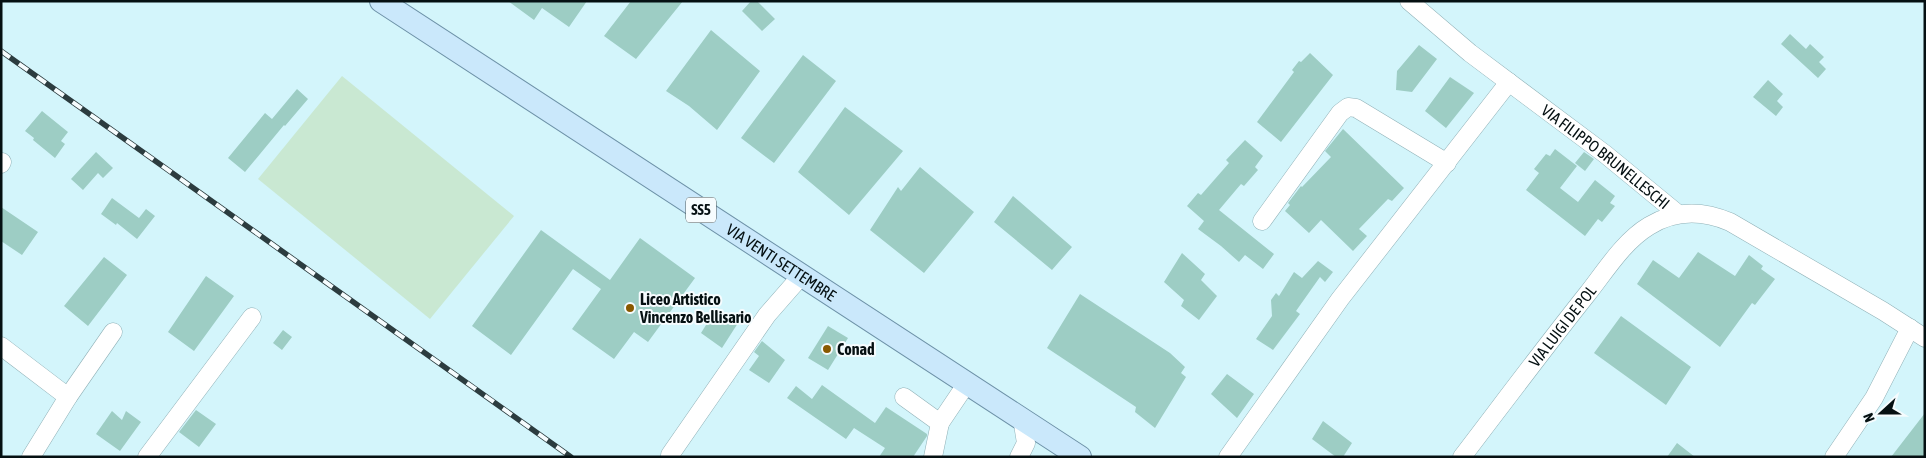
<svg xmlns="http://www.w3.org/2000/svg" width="1926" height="458" viewBox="0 0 1926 458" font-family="'Asap Condensed',sans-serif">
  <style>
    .green { fill: #c9e8d2 }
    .building { fill: #9dcdc4 }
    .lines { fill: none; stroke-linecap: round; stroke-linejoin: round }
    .minor-casing { stroke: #90b1b7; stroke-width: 19 }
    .major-casing { stroke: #6e92a8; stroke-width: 24 }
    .minor { stroke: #fff; stroke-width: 18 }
    .major { stroke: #cae8fb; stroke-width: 22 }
    .rail-casing { stroke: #2c3c3f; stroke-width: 5.5 }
    .rail { stroke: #f6fcfe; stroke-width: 4; stroke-dasharray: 11; stroke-linecap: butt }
    .poi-dot { fill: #895900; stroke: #f6fcfe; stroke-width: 2 }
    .labels { text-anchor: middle; stroke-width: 4; stroke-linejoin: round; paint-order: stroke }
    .shield { fill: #f6fcfe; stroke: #4d5759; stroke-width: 1 }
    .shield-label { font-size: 15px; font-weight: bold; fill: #051012 }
    .street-label { font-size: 16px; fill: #051012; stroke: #f6fcfe }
    .poi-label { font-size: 16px; font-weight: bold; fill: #051012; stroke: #f6fcfe; text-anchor: start }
  </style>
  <rect width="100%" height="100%" fill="#d3f5fb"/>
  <path class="green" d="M342,76L514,216L430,319L258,179Z"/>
  <path class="building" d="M508,1H587L569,27L542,8L534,20Z
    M631,1H683L636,59L604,36Z
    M751,1H757L775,19L762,31L742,11Z
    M711,30L760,71L717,130L689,106L666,91Z
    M1790,34L1806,49L1810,44L1824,57L1819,62L1826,69L1818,78L1781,44Z
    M1419,45L1437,59L1412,92L1396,90L1397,71Z
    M1310,53L1333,75L1281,142L1257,122L1294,72L1292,70L1299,61L1301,62Z
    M803,55L836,81L774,163L741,138Z
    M1450,77L1474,93L1446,128L1425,111Z
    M1768,80L1783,94L1777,101L1783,107L1776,116L1753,97Z
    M297,89L308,99L285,126L284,125L245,172L228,158L265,113L272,119Z
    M845,107L903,151L849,215L798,172Z
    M42,111L68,132L61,141L65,144L55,158L33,140L34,138L25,131Z
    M1343,129L1404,188L1392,201L1388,199L1359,229L1367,236L1353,251L1321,220L1309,233L1285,211L1290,205L1288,203L1301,186L1302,187L1331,157L1325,151Z
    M1245,140L1263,156L1255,167L1258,170L1244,186L1241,184L1219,210L1274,254L1263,269L1245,255L1239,262L1221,246L1198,229L1204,221L1187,206L1198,193L1201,195L1229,163L1226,160Z
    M1555,149L1577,166L1560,188L1578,202L1595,180L1615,196L1610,203L1615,206L1602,222L1598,219L1585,236L1526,190L1539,173L1534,169L1546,154L1550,156Z
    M96,152L113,168L103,178L98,173L83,190L71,179Z
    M1584,152L1594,159L1585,171L1575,163Z
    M920,167L974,212L924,273L870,230L898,187L901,191Z
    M1013,196L1072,247L1052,270L994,222Z
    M112,198L139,218L146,209L155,216L137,239L117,223L116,225L101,214Z
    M1,207L38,232L22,255L1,241Z
    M541,230L610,280L640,238L695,278L648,342L634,332L614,359L572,329L601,289L573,269L511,355L472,326Z
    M1698,252L1735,276L1749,255L1763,266L1761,269L1775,279L1755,305L1752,303L1720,347L1637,284L1653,260L1679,278Z
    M1182,253L1205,274L1201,280L1217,296L1199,320L1181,306L1184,300L1164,282Z
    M104,257L127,275L88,326L64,306Z
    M1318,261L1333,272L1325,282L1320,277L1296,311L1300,314L1273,350L1256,339L1272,316L1271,300L1276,293L1279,296L1294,272L1302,278Z
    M206,276L234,296L194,351L168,332Z
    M1080,294L1170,353L1185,367L1181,373L1186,377L1155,428L1135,412L1136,407L1047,348Z
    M716,309L738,323L722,348L701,333Z
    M1621,316L1691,367L1666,405L1594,353Z
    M828,326L848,338L828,370L808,358Z
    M283,330L292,337L282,350L273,343Z
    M762,341L785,360L769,383L749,370L759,356L754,352Z
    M1227,374L1254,394L1237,418L1211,394Z
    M822,385L875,423L886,407L927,434V436L913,457H879L885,448L854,428L846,439L787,398L796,386L812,399Z
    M196,410L216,424L199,447L179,432Z
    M112,411L122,420L126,411L141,422L120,451L96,434Z
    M1925,413V457H1891Z
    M1323,421L1352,443L1343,457H1336L1312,439Z
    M1677,443L1695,457H1667Z"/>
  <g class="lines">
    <defs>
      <g id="minor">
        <path id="s1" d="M1409,1L1470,53L1605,154L1678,214"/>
        <path d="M1,164L2,162"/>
        <path d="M1262,221L1340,113L1348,107L1356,108L1447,163"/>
        <path d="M1,346L68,397"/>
        <path d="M904,397L940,423L967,383"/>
        <path d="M670,455L767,315L802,275"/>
        <path d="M31,457L68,397L113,332"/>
        <path d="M147,457L252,317"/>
        <path d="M933,457L940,423"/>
        <path d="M1019,457L1026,443L1022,418"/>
        <path d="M1228,457L1340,299L1509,82"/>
        <path id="s2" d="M1462,457C1504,402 1545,347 1588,293C1606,270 1624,241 1649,226C1675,210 1702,210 1730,222L1883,311L1925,338"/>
        <path d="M1834,457L1874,398L1910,328"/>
      </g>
      <g id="major">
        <path id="s3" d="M381,1L1080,457"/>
      </g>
    </defs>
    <use href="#minor" class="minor-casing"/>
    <use href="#major" class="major-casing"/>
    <use href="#minor" class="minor"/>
    <use href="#major" class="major"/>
    <defs>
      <path id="rail" d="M1,51L571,457"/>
    </defs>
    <use href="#rail" class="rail-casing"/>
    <use href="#rail" class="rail"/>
  </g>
  <g class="poi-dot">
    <circle cx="630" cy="308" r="5"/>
    <circle cx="827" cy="349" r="5"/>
  </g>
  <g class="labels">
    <rect class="shield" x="686" y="197.5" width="30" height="25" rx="4"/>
    <g class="shield-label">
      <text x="701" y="215">SS5</text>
    </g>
    <g class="street-label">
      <text dy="6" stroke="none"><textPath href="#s1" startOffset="251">VIA FILIPPO BRUNELLESCHI</textPath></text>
      <text dy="6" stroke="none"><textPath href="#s3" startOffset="478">VIA VENTI SETTEMBRE</textPath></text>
      <text dy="6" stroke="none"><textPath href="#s2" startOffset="165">VIA LUIGI DE POL</textPath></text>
    </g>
    <g class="poi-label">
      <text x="640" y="305">Liceo Artistico<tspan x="640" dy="18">Vincenzo Bellisario</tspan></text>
      <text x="837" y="355">Conad</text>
    </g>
  </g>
  <rect width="1926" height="458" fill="none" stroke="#051012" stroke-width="5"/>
  <g transform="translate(1881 413) rotate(249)" stroke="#f6fcfe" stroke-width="4" paint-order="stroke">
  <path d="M0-4L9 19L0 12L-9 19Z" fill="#051012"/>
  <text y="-8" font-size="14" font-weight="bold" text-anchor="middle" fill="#051012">N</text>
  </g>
</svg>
